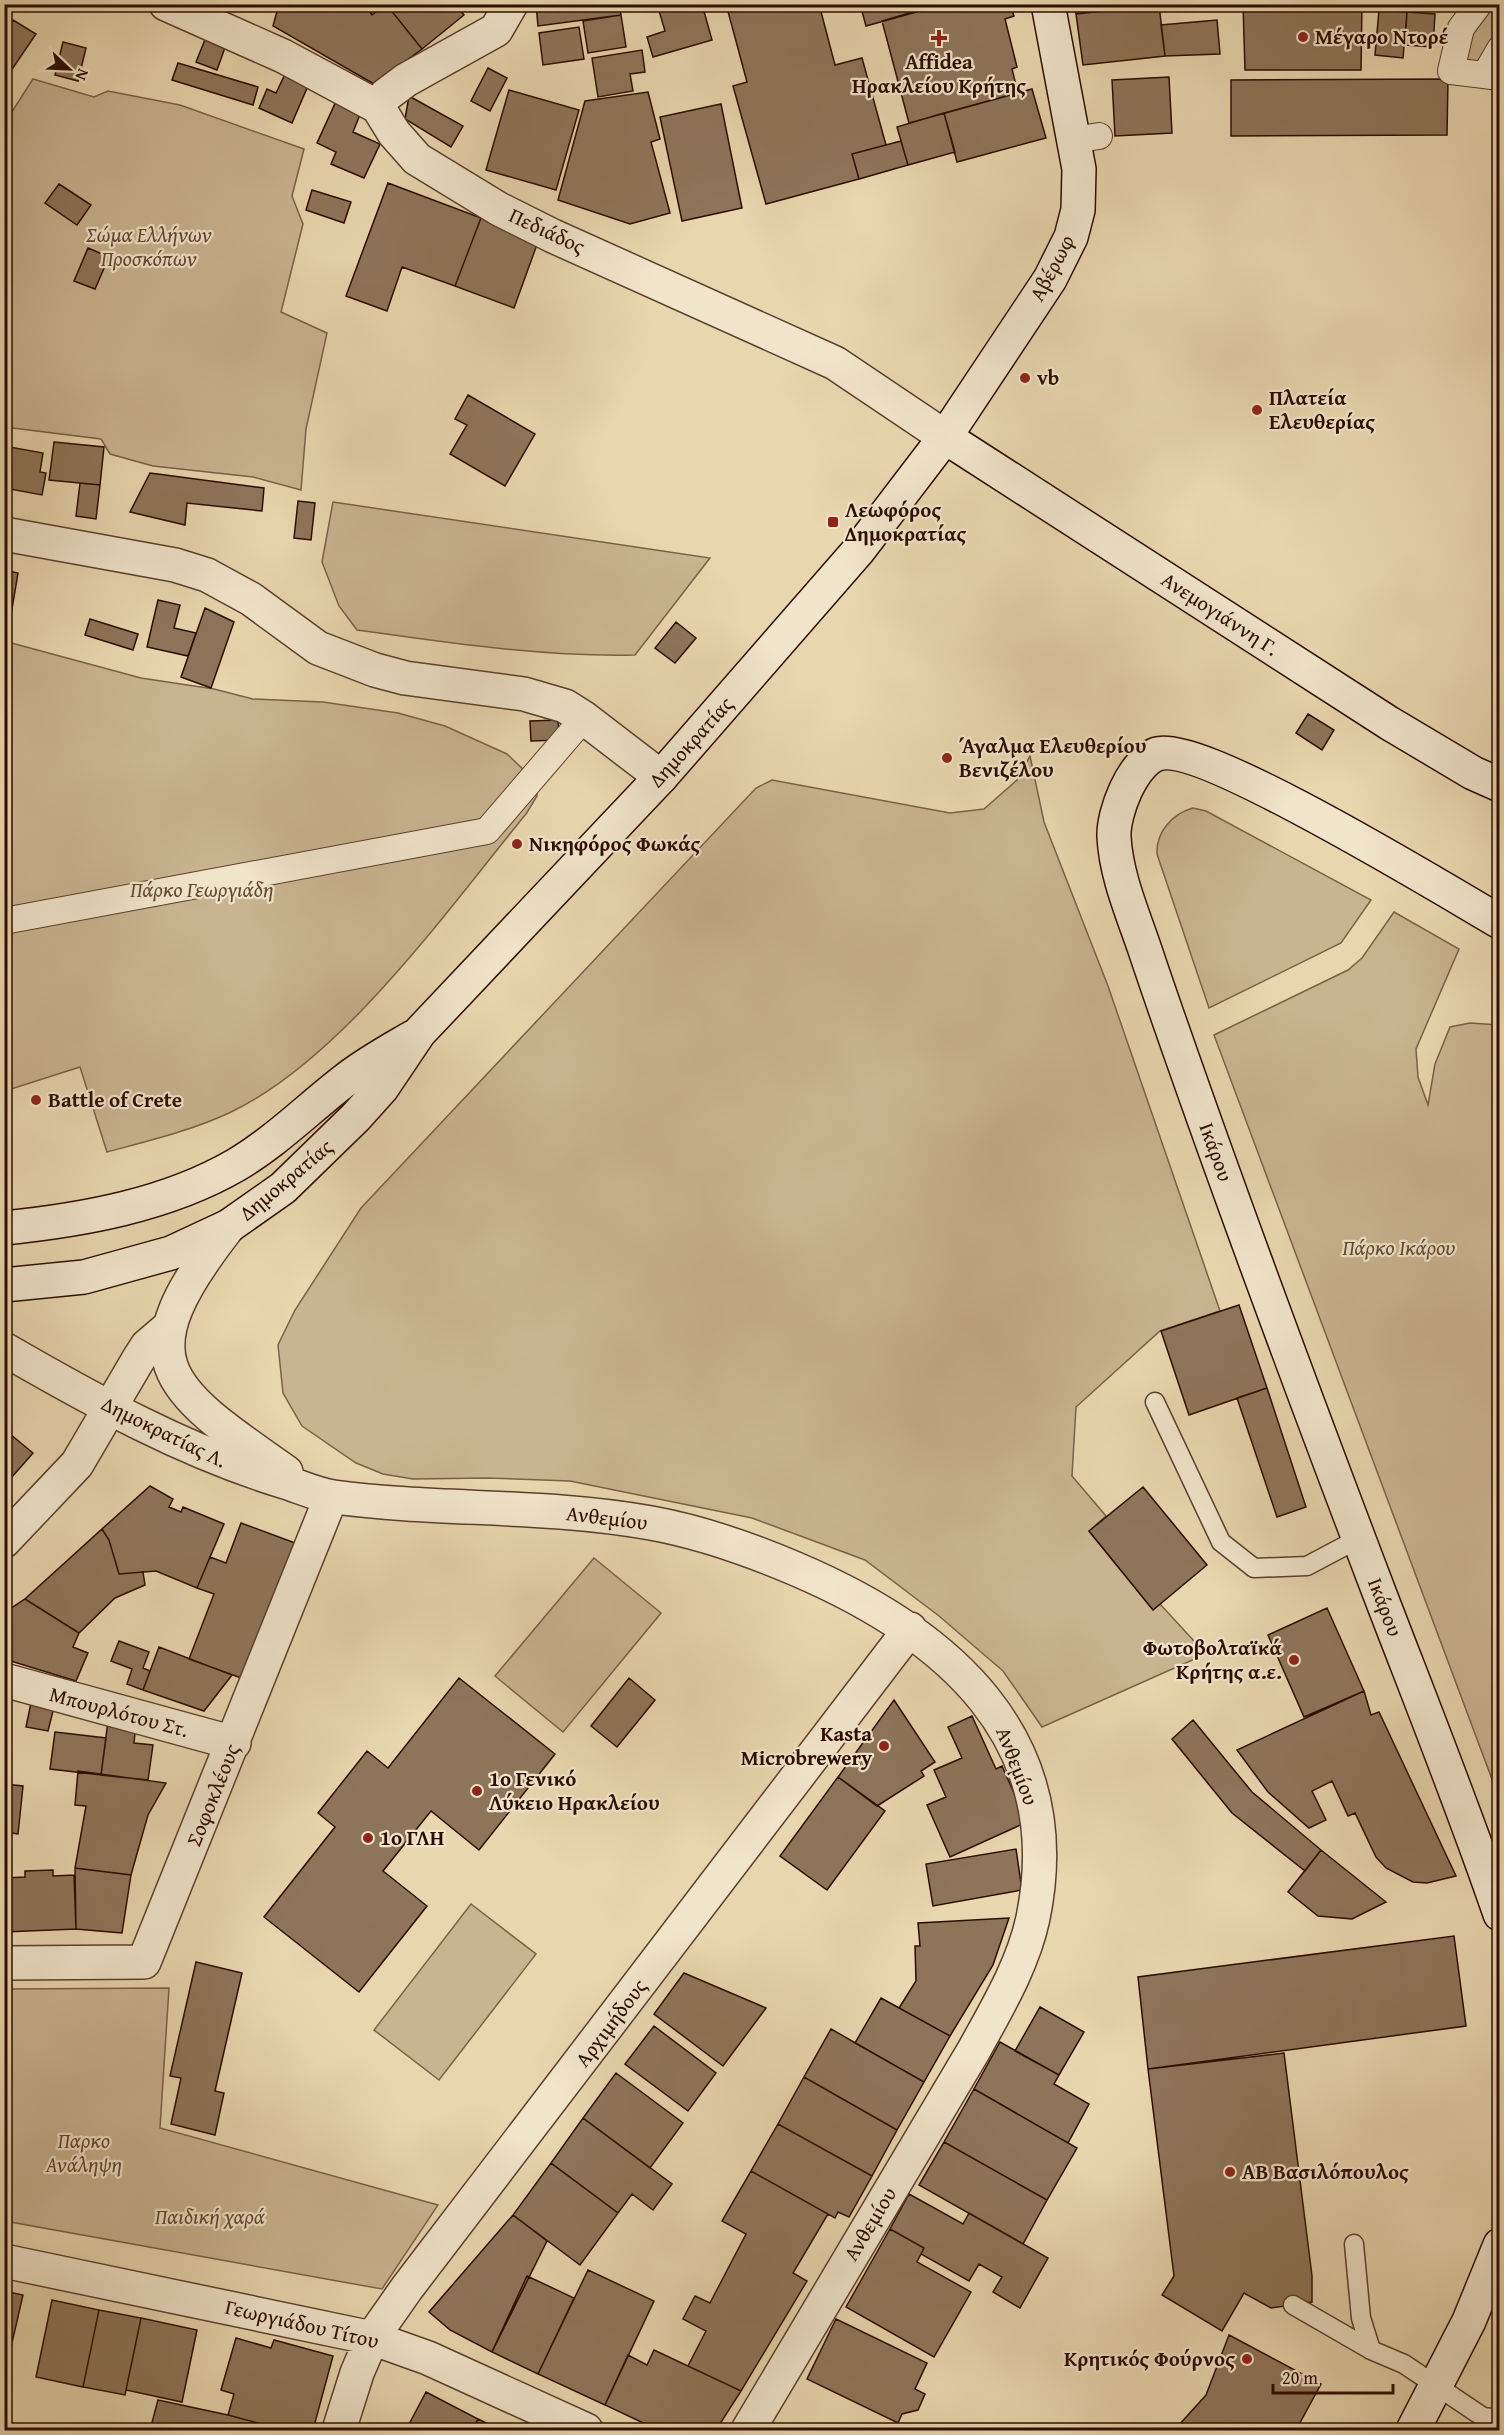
<svg xmlns="http://www.w3.org/2000/svg" width="1504" height="2435" viewBox="0 0 1504 2435" font-family="'Gentium Book Plus',serif">
  <style>
    .green { fill: #c8b490; stroke: #7a6048; stroke-width: 1.5 }
    .building { fill: #8e755a; stroke: #2c0c00; stroke-width: 1.5 }
    .lines { fill: none; stroke-linecap: round; stroke-linejoin: round }
    .service-casing { stroke: #5b3e2c; stroke-width: 21 }
    .pedestrian-casing { stroke: #5b3e2c; stroke-width: 28 }
    .minor-casing { stroke: #5b3e2c; stroke-width: 36 }
    .secondary-casing { stroke: #2c0c00; stroke-width: 36 }
    .service { stroke: #f0e4ca; stroke-width: 18 }
    .pedestrian { stroke: #f0e4ca; stroke-width: 26 }
    .minor { stroke: #f0e4ca; stroke-width: 33 }
    .secondary { stroke: #f0e4ca; stroke-width: 33 }
    .poi-dot { fill: #8f2418; stroke: #f0e4ca; stroke-width: 2 }
    .labels { text-anchor: middle; stroke-width: 4.5; stroke-linejoin: round; paint-order: stroke }
    .poi-label { font-size: 21px; font-weight: bold; fill: #2c0c00; stroke: #f0e4ca; text-anchor: start }
    .street-label { font-size: 21px; fill: #2c0c00; stroke: #f0e4ca }
    .park-label { font-size: 21px; font-style: italic; fill: #634732; stroke: #f0e4ca }
  </style>
  <rect width="100%" height="100%" fill="#e8d6ae"/>
  <filter id="stains"><feTurbulence type="fractalNoise" baseFrequency=".00333" numOctaves="4"/><feColorMatrix values="0 0 0 0 .2 0 0 0 0 .09 0 0 0 0 .02 0 0 0 .5 -.17"/></filter>
  <radialGradient id="worn" r=".72"><stop offset=".6" stop-color="#630" stop-opacity="0"/><stop offset="1" stop-color="#630" stop-opacity=".3"/></radialGradient>
  <path class="green" d="M1479,5H1499V77L1451,71Z
    M33,79L94,97L108,91L180,105L304,149L292,196L303,224L281,312L327,333L306,429L301,490L253,477L153,466L110,454L101,439L5,427L4,124Z
    M333,502L710,558L635,655C542,657 450,643 357,630L339,606L322,562Z
    M4,641L141,678L214,689L253,699L323,702L398,713L445,726L507,754L525,771L537,787V796L526,814C447,910 342,1060 229,1113C190,1131 148,1141 107,1152L80,1067L5,1091Z
    M1030,756L1044,822L1108,986L1220,1311L1160,1331L1076,1407L1072,1476L1106,1516L1089,1531L1153,1610L1160,1604L1206,1654L1042,1727L1003,1671L939,1616L865,1560L752,1518L570,1481L486,1478L413,1479L383,1474L356,1463L302,1426L283,1393L278,1345L295,1310L361,1208L756,788L772,780L950,813L984,809L1017,780Z
    M1193,808L1206,811L1371,900L1341,943L1209,1008L1157,854C1156,832 1172,814 1193,808Z
    M1394,912L1459,949L1416,1049L1418,1077L1428,1105L1435,1064L1450,1027L1470,1023L1499,1025V1798L1214,1035L1348,970L1362,958Z
    M594,1558L661,1613L563,1732L495,1676Z
    M471,1904L536,1954L439,2080L374,2030Z
    M169,1988L160,2128L438,2205L382,2289L5,2221V1989Z"/>
  <path class="building" d="M279,4H364L372,15L386,4L422,49L374,84L273,26Z
    M364,4H386L372,15Z
    M386,4H455L464,15L422,49Z
    M536,4H619L621,15L538,26Z
    M657,4H702L712,40L653,57L647,37L665,31Z
    M726,4H819L835,65L862,58L886,145L852,154L859,179L766,204L733,86L747,82Z
    M860,4H940L941,5L866,26Z
    M1010,4L1014,16L1005,19L1017,67L1012,69L1018,93L909,123L882,21L940,4Z
    M1075,4H1121V9L1076,14Z
    M1243,4H1362L1361,70H1245Z
    M1159,5L1165,56L1083,65L1076,14Z
    M1379,10L1407,12L1403,58L1375,55Z
    M1407,12L1435,14L1433,47L1405,45Z
    M621,15L626,47L588,53L583,21Z
    M13,20L36,34L4,81V33Z
    M1217,20L1220,54L1165,56L1161,25Z
    M579,27L584,59L543,65L539,33Z
    M208,32L228,39L217,70L196,62Z
    M63,42L86,48L78,81L55,75Z
    M642,50L645,72L630,74L633,91L598,97L592,58Z
    M178,63L258,87L253,105L172,80Z
    M488,68L507,78L490,111L471,101Z
    M287,70L310,81L292,123L259,108L267,89L276,93Z
    M1169,77L1172,133L1115,136L1112,80Z
    M1448,79L1447,135L1231,136V80Z
    M1032,89L1046,138L957,162L944,113Z
    M509,90L579,110L556,190L486,170Z
    M648,92L660,139L651,142L670,213L630,224L558,200L585,101Z
    M409,96L463,126L451,147L405,119Z
    M338,97L363,107L353,132L380,144L364,178L331,164L336,152L317,143Z
    M721,104L742,208L682,221L660,117Z
    M944,113L955,152L908,165L897,127Z
    M901,141L908,165L859,179L852,154Z
    M388,183L481,218L455,286L402,267L387,311L346,296Z
    M59,184L91,205L77,225L45,203Z
    M312,190L351,202L344,223L306,210Z
    M481,218L539,239L514,308L455,286Z
    M88,248L109,257L95,289L74,281Z
    M468,395L535,434L505,486L450,454L467,425L455,419Z
    M54,442L104,447L100,485L49,480Z
    M4,446L43,453L40,472L46,473L42,495L4,488Z
    M150,473L264,488L262,511L187,503L185,525L130,512Z
    M80,483L100,485L96,519L76,516Z
    M298,501L315,503L311,540L294,538Z
    M4,570L18,573L9,627L4,626Z
    M158,600L180,605L174,628L196,633L188,656L147,647Z
    M205,608L234,622L211,688L181,677Z
    M90,619L138,634L133,650L85,635Z
    M676,622L696,638L675,663L655,648Z
    M1308,714L1334,730L1322,750L1296,733Z
    M558,720L559,740L531,741L530,721Z
    M1239,1305L1267,1388L1189,1415L1161,1331Z
    M1267,1388L1306,1507L1277,1517L1237,1398Z
    M4,1429L33,1453L4,1486Z
    M150,1486L173,1499L169,1507L181,1512L183,1507L224,1524L197,1588L156,1571L119,1574L109,1540L102,1529Z
    M1143,1487L1207,1565L1153,1610L1089,1531Z
    M241,1523L295,1543L244,1679L189,1659L214,1594L197,1588L210,1557L226,1563Z
    M102,1529L109,1540L119,1574L143,1572L145,1585L115,1598L79,1633L25,1599Z
    M25,1599L79,1633L73,1647L88,1653L76,1681L4,1659V1613Z
    M1327,1608L1364,1691L1304,1717L1268,1635Z
    M119,1641L149,1652L143,1668L150,1671L143,1690L127,1684L132,1669L111,1661Z
    M159,1647L232,1675L204,1711L143,1690Z
    M459,1678L555,1754L479,1850L431,1811L383,1871L427,1906L359,1992L264,1917L335,1827L318,1813L367,1751L388,1768Z
    M629,1678L655,1700L617,1747L591,1726Z
    M1364,1691L1371,1715L1379,1712L1456,1876L1427,1883L1413,1882L1386,1868L1376,1857L1355,1813L1348,1816L1332,1781L1312,1791L1326,1820L1309,1828L1268,1792L1237,1750Z
    M32,1698L55,1703L48,1731L26,1727Z
    M894,1700L935,1762L921,1771L924,1776L877,1806L838,1777Z
    M972,1716L996,1769L1002,1766L1027,1822L950,1857L927,1805L946,1797L934,1770L962,1758L948,1727Z
    M1193,1720L1252,1792L1321,1850L1305,1871L1232,1813L1172,1739Z
    M108,1721L136,1724L134,1743L153,1745L148,1780L101,1775Z
    M55,1732L106,1738L101,1775L50,1769Z
    M78,1771L166,1783L148,1815L131,1875L75,1868L86,1806L75,1805Z
    M838,1777L885,1811L827,1890L780,1856Z
    M4,1784L23,1786L18,1834L4,1832Z
    M1016,1849L1022,1890L933,1906L926,1864Z
    M1321,1850L1386,1902L1352,1919L1318,1916L1288,1892Z
    M75,1868L131,1875L122,1933L76,1929Z
    M53,1870V1876L74,1875L76,1929L4,1932V1878L25,1877V1871Z
    M1009,1918L993,1965L950,2036L899,2008L916,1981L915,1946H920L918,1923Z
    M1454,1936L1466,2026L1148,2069L1138,1977Z
    M196,1962L242,1973L215,2091L224,2093L215,2135L171,2124L181,2078L170,2076Z
    M684,1973L766,2008L723,2066L654,2014Z
    M881,1998L950,2036L924,2082L855,2043Z
    M1040,2007L1084,2032L1059,2075L1015,2051Z
    M654,2026L716,2073L688,2111L625,2064Z
    M831,2029L924,2082L897,2130L804,2077Z
    M1000,2042L1059,2075L1054,2084L1089,2104L1068,2143L974,2089Z
    M1284,2053L1312,2276V2302L1271,2308L1244,2293L1222,2331L1162,2295L1174,2276L1148,2069Z
    M616,2073L683,2123L650,2168L583,2118Z
    M804,2077L897,2130L872,2176L778,2124Z
    M974,2089L1077,2148L1047,2200L944,2142Z
    M583,2118L672,2184L653,2210L632,2194L618,2213L551,2163Z
    M778,2124L872,2176L849,2217L838,2212L835,2218L751,2171Z
    M944,2142L1047,2200L1023,2244L919,2185Z
    M551,2163L618,2213L580,2265L513,2215Z
    M751,2171L828,2214L793,2273L807,2281L741,2391L688,2366L706,2331L683,2319L695,2296L710,2303L746,2234L722,2221Z
    M909,2194L963,2224L969,2213L1048,2258L1020,2308L993,2292L1002,2277L979,2264L969,2281L921,2254L924,2248L890,2229Z
    M513,2215L547,2241L492,2352L450,2330L429,2312Z
    M890,2229L924,2248L917,2262L971,2292L934,2357L846,2307Z
    M588,2270L654,2301L605,2405L538,2374Z
    M527,2276L574,2298L538,2374L492,2352Z
    M4,2291L23,2295L8,2360L4,2359Z
    M52,2300L99,2310L83,2387L36,2377Z
    M99,2310L141,2318L125,2395L83,2387Z
    M141,2318L197,2330L182,2402L126,2390Z
    M836,2319L927,2363L915,2389L925,2394L918,2410L902,2414L898,2423L807,2379Z
    M1229,2335L1321,2384L1296,2430H1185L1179,2425L1206,2395Z
    M236,2338L271,2348L274,2340L333,2356L313,2430H284L228,2415L234,2394L221,2390Z
    M654,2350L741,2391L716,2430H658L605,2405L628,2355L647,2365Z
    M426,2392L478,2419L472,2430H406Z
    M158,2400L228,2415L284,2430H150Z
    M478,2419L501,2430H472Z"/>
  <g class="lines">
    <defs>
      <path id="service" d="M1155,1402L1221,1542L1254,1568L1307,1566L1358,1539
        M1354,2244L1361,2318L1371,2350L1404,2364L1483,2417L1500,2419
        M1293,2305L1371,2350"/>
      <path id="pedestrian" d="M1479,4L1461,28L1451,71L1500,77
        M1485,75L1500,49
        M1074,140L1099,136
        M4,921L487,831L584,718"/>
      <path id="minor" d="M166,4L283,56L378,107L394,133L417,159L499,209L553,236L835,363L945,437
        M378,107L386,95L406,80L496,30L511,4
        M4,534L175,565L207,575L251,599L318,648L375,670L405,678L524,694L565,706L584,718L661,777
        M229,1226C124,1360 161,1385 286,1472
        M4,1349C94,1401 186,1452 285,1482C301,1487 318,1495 334,1497C439,1511 546,1504 651,1523C701,1532 749,1549 796,1569C946,1633 1070,1737 1033,1918C1023,1965 997,2008 974,2050L748,2430
        M4,1541L77,1464L138,1360L147,1346L168,1328
        M4,1680L234,1743
        M4,1963L144,1962L331,1497
        M4,2261L372,2338L428,2358L586,2430
        M339,2430L357,2373L372,2338L407,2288L910,1629"/>
      <path id="secondary" d="M945,437L1389,723L1473,773L1500,785
        M1500,922C1448,892 1201,740 1157,754C1132,763 1113,813 1114,837C1116,875 1132,912 1144,947C1164,1007 1185,1066 1206,1125C1262,1282 1320,1437 1379,1592C1420,1699 1463,1806 1500,1914
        M4,1228C83,1220 167,1205 236,1165C275,1142 308,1109 344,1081C365,1064 389,1051 413,1037
        M4,1285L84,1277L171,1253L229,1226L283,1188L356,1117L382,1088L419,1033L661,777L858,551L945,437L1050,279L1071,237L1078,210L1079,169L1048,4
        M1413,2430L1469,2321L1500,2245"/>
    </defs>
    <use href="#service" class="service-casing"/>
    <use href="#pedestrian" class="pedestrian-casing"/>
    <use href="#minor" class="minor-casing"/>
    <use href="#secondary" class="secondary-casing"/>
    <use href="#service" class="service"/>
    <use href="#pedestrian" class="pedestrian"/>
    <use href="#minor" class="minor"/>
    <use href="#secondary" class="secondary"/>
  </g>
  <g class="poi-dot">
    <circle cx="1303" cy="37" r="6"/>
    <path d="M936 29h6v6h6v6h-6v6h-6v-6h-6v-6h6z"/>
    <circle cx="1025" cy="378" r="6"/>
    <circle cx="1257" cy="410" r="6"/>
    <rect x="827" y="516" width="12" height="12" rx="3"/>
    <circle cx="947" cy="758" r="6"/>
    <circle cx="517" cy="844" r="6"/>
    <circle cx="36" cy="1100" r="6"/>
    <circle cx="1294" cy="1660" r="6"/>
    <circle cx="884" cy="1746" r="6"/>
    <circle cx="477" cy="1791" r="6"/>
    <circle cx="368" cy="1838" r="6"/>
    <circle cx="1230" cy="2172" r="6"/>
    <circle cx="1247" cy="2359" r="6"/>
  </g>
  <g class="labels">
    <g class="poi-label">
      <text x="1315" y="44">Μέγαρο Ντορέ</text>
      <text x="939" y="69" text-anchor="middle">Affidea<tspan x="939" dy="24">Ηρακλείου Κρήτης</tspan></text>
      <text x="1037" y="385">vb</text>
      <text x="1269" y="405">Πλατεία<tspan x="1269" dy="24">Ελευθερίας</tspan></text>
      <text x="845" y="517">Λεωφόρος<tspan x="845" dy="24">Δημοκρατίας</tspan></text>
      <text x="959" y="753">Άγαλμα Ελευθερίου<tspan x="959" dy="24">Βενιζέλου</tspan></text>
      <text x="529" y="851">Νικηφόρος Φωκάς</text>
      <text x="48" y="1107">Battle of Crete</text>
      <text x="1282" y="1655" text-anchor="end">Φωτοβολταϊκά<tspan x="1282" dy="24">Κρήτης α.ε.</tspan></text>
      <text x="872" y="1741" text-anchor="end">Kasta<tspan x="872" dy="24">Microbrewery</tspan></text>
      <text x="489" y="1786">1ο Γενικό<tspan x="489" dy="24">Λύκειο Ηρακλείου</tspan></text>
      <text x="380" y="1845">1o ΓΛΗ</text>
      <text x="1242" y="2179">ΑΒ Βασιλόπουλος</text>
      <text x="1235" y="2366" text-anchor="end">Κρητικός Φούρνος</text>
    </g>
    <g class="street-label">
      <text transform="translate(547 231) rotate(25)" y="7">Πεδιάδος</text>
      <text transform="translate(1052 268) rotate(-62)" y="7">Αβέρωφ</text>
      <text transform="translate(1220 614) rotate(33)" y="7">Ανεμογιάννη Γ.</text>
      <text transform="translate(691 742) rotate(-48)" y="7">Δημοκρατίας</text>
      <text transform="translate(1216 1152) rotate(70)" y="7">Ικάρου</text>
      <text transform="translate(286 1180) rotate(-40)" y="7">Δημοκρατίας</text>
      <text transform="translate(164 1432) rotate(26)" y="7">Δημοκρατίας Λ.</text>
      <text transform="translate(607 1518) rotate(7)" y="7">Ανθεμίου</text>
      <text transform="translate(1385 1607) rotate(69)" y="7">Ικάρου</text>
      <text transform="translate(119 1712) rotate(15)" y="7">Μπουρλότου Στ.</text>
      <text transform="translate(1017 1766) rotate(69)" y="7">Ανθεμίου</text>
      <text transform="translate(213 1795) rotate(-68)" y="7">Σοφοκλέους</text>
      <text transform="translate(611 2023) rotate(-53)" y="7">Αρχιμήδους</text>
      <text transform="translate(870 2224) rotate(-59)" y="7">Ανθεμίου</text>
      <text transform="translate(302 2324) rotate(13)" y="7">Γεωργιάδου Τίτου</text>
    </g>
    <g class="park-label">
      <text x="149" y="242">Σώμα Ελλήνων<tspan x="149" dy="24">Προσκόπων</tspan></text>
      <text x="202" y="897">Πάρκο Γεωργιάδη</text>
      <text x="1399" y="1255">Πάρκο Ικάρου</text>
      <text x="84" y="2148">Παρκο<tspan x="84" dy="24">Ανάληψη</tspan></text>
      <text x="210" y="2224">Παιδική χαρά</text>
    </g>
  </g>
  <rect width="1504" height="2435" fill="none" stroke="#e8d6ae" stroke-width="24"/>
  <rect x="6" y="6" width="1492" height="2423" fill="none" stroke="#2c0c00" stroke-width="3"/>
  <rect x="12" y="12" width="1480" height="2411" fill="none" stroke="#2c0c00" stroke-width="1.5"/>
  <g transform="translate(69 69) rotate(113)" stroke="#f0e4ca" stroke-width="4.5" paint-order="stroke">
  <path d="M0-4.5L10 22L0 15L-10 22Z" fill="#2c0c00"/>
  <text y="-9" font-size="16" font-weight="bold" text-anchor="middle" fill="#2c0c00">N</text>
  </g>
  <path d="M1273 2384v9h120v-9" fill="none" stroke="#2c0c00" stroke-width="3"/>
  <text x="1282" y="2384" font-size="18" fill="#2c0c00" stroke="#f0e4ca" stroke-width="4.5" paint-order="stroke">20 m</text>
  <rect width="100%" height="100%" filter="url(#stains)"/>
  <rect width="100%" height="100%" fill="url(#worn)"/>
</svg>
